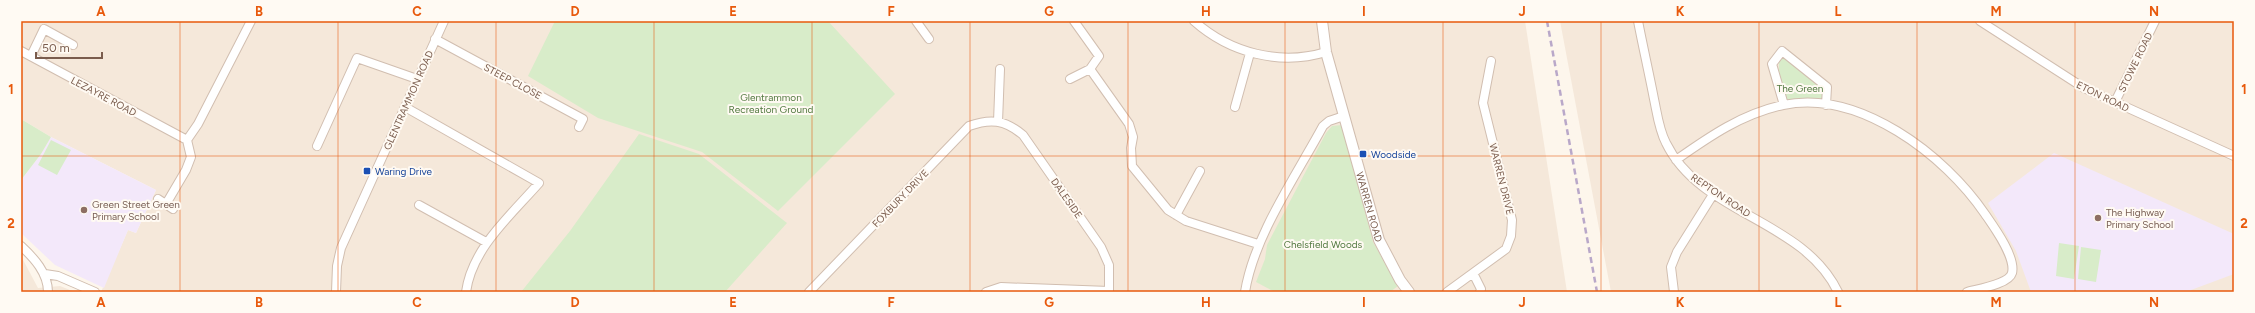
<svg xmlns="http://www.w3.org/2000/svg" width="2255" height="313" viewBox="0 0 2255 313" font-family="Figtree,sans-serif">
  <style>
    .residential { fill: #f5e8da }
    .education { fill: #f3e8fa }
    .green { fill: #d8ecc9 }
    .lines { fill: none; stroke-linecap: round; stroke-linejoin: round }
    .minor-casing { stroke: #d1beb0; stroke-width: 10 }
    .tertiary-casing { stroke: #d1beb0; stroke-width: 12 }
    .minor { stroke: #fff; stroke-width: 8 }
    .tertiary { stroke: #fff; stroke-width: 10 }
    .rail { stroke: #b9a8c9; stroke-width: 2.5; stroke-dasharray: 6 4; stroke-linecap: butt }
    .grid { fill: none; stroke: #e8590c; stroke-width: 1; stroke-opacity: 0.55 }
    .transit-dot { fill: #1a4fb4; stroke: #fffaf3; stroke-width: 1.5 }
    .education-dot { fill: #8d6e63; stroke: #fffaf3; stroke-width: 1.5 }
    .labels { text-anchor: middle; stroke-width: 4; stroke-linejoin: round; paint-order: stroke }
    .street-label { font-size: 10px; fill: #7a5c4d; stroke: #fffaf3 }
    .park-label { font-size: 10px; fill: #537a41; stroke: #fffaf3 }
    .transit-label { font-size: 10px; fill: #164399; stroke: #fffaf3; text-anchor: start }
    .education-label { font-size: 10px; fill: #785e54; stroke: #fffaf3; text-anchor: start }
    .neatline { fill: none; stroke: #e8590c; stroke-width: 1.5 }
    .grid-label { font-size: 13px; text-anchor: middle; font-weight: bold; fill: #e8590c }
  </style>
  <rect width="100%" height="100%" fill="#fdf6ec"/>
  <path class="residential" d="M21,21H1525L1567,292H101L128,230L136,233L156,190L51,137L21,119Z
    M1560,21H2234V292H1611Z
    M21,256L38,288L60,286L75,292H21Z"/>
  <path class="education" d="M51,137L156,190L136,233L128,230L104,288L55,265L21,233V180L41,154Z
    M2054,153L2234,234V274L2191,290L2192,292H2031L2016,251L1988,203Z"/>
  <path class="green" d="M555,21H828L895,94L778,211L702,152L598,118L528,76Z
    M1781,57H1783L1823,87L1822,103L1789,102C1783,94 1775,66 1781,57Z
    M21,119L51,137L41,154L21,180Z
    M1342,125L1373,242L1398,286L1390,292H1275L1256,282L1265,259L1267,245L1326,133L1332,126Z
    M639,134L699,154L787,223L725,292H521L570,231Z
    M51,140L71,150L57,175L38,165Z
    M2059,243L2079,246L2074,279L2056,276Z
    M2081,247L2101,250L2096,282L2078,279Z"/>
  <g class="lines">
    <defs>
      <path id="minor" d="M916,21L929,39
        M1194,21C1230,53 1280,66 1326,52
        M1638,21C1643,47 1649,73 1654,99C1657,113 1659,130 1666,143C1701,215 1803,219 1838,292
        M1980,21L2084,88L2234,156
        M435,39L583,119L579,127
        M21,51L187,140
        M31,56L44,29L73,45
        M1090,69L1129,124L1133,137L1131,148L1132,166L1168,210L1186,221L1258,244
        M1070,79L1090,69L1099,56L1074,21
        M2115,102L2155,21
        M1784,105L1772,64L1782,51L1827,87L1826,105
        M405,107L539,183C511,215 472,248 466,292
        M1235,107L1250,53
        M998,122L1000,69
        M317,146L357,58L417,79
        M1676,160C1710,136 1742,114 1783,105C1859,89 1945,155 1985,214C1994,227 2016,257 2012,273C2009,284 1978,289 1967,292
        M158,199L173,209
        M166,204L186,170L191,157L187,140L198,124L251,21
        M419,205L486,242
        M1176,215L1200,171
        M21,246C34,258 48,273 48,292
        M1473,273L1481,289L1480,292
        M45,274L58,276L95,292
        M336,292L337,266L341,248L444,21
        M809,292L969,126C991,118 1005,120 1023,135L1101,247L1109,265V292
        M986,292L1001,287L1109,291
        M1245,292C1254,236 1296,176 1323,126L1329,121L1344,116
        M1447,292L1506,249L1511,236L1512,220L1483,103L1491,61
        M1674,292L1671,267L1677,252L1714,193"/>
      <g id="tertiary">
        <path id="s1" d="M1322,21L1326,52L1379,240L1400,280L1409,292"/>
      </g>
    </defs>
    <use href="#minor" class="minor-casing"/>
    <use href="#tertiary" class="tertiary-casing"/>
    <use href="#minor" class="minor"/>
    <use href="#tertiary" class="tertiary"/>
    <path class="rail" d="M1547,21L1597,292"/>
  </g>
  <path class="grid" d="M180,21V292M338,21V292M496,21V292M654,21V292M812,21V292M970,21V292M1128,21V292M1285,21V292M1443,21V292M1601,21V292M1759,21V292M1917,21V292M2075,21V292M21,156H2234"/>
  <g class="transit-dot">
    <rect x="1359" y="150" width="8" height="8" rx="2"/>
    <rect x="363" y="167" width="8" height="8" rx="2"/>
  </g>
  <g class="education-dot">
    <circle cx="84" cy="210" r="4"/>
    <circle cx="2098" cy="218" r="4"/>
  </g>
  <g class="labels">
    <g class="street-label">
      <text transform="translate(2135 62) rotate(-64)" y="4">STOWE ROAD</text>
      <text transform="translate(513 81) rotate(28)" y="4">STEEP CLOSE</text>
      <text transform="translate(104 96) rotate(28)" y="4">LEZAYRE ROAD</text>
      <text transform="translate(2103 96) rotate(26)" y="4">ETON ROAD</text>
      <text transform="translate(408 100) rotate(-66)" y="4">GLENTRAMMON ROAD</text>
      <text transform="translate(1502 179) rotate(76)" y="4">WARREN DRIVE</text>
      <text transform="translate(1721 195) rotate(34)" y="4">REPTON ROAD</text>
      <text transform="translate(900 198) rotate(-46)" y="4">FOXBURY DRIVE</text>
      <text transform="translate(1067 198) rotate(55)" y="4">DALESIDE</text>
      <text dy="4" stroke="none"><textPath href="#s1" startOffset="192">WARREN ROAD</textPath></text>
    </g>
    <g class="park-label">
      <text x="1800" y="92">The Green</text>
      <text x="771" y="101">Glentrammon<tspan x="771" dy="12">Recreation Ground</tspan></text>
      <text x="1323" y="248">Chelsfield Woods</text>
    </g>
    <g class="transit-label">
      <text x="1371" y="158">Woodside</text>
      <text x="375" y="175">Waring Drive</text>
    </g>
    <g class="education-label">
      <text x="92" y="208">Green Street Green<tspan x="92" dy="12">Primary School</tspan></text>
      <text x="2106" y="216">The Highway<tspan x="2106" dy="12">Primary School</tspan></text>
    </g>
  </g>
  <rect width="2255" height="313" fill="none" stroke="#fffaf3" stroke-width="44"/>
  <path d="M36 52v6h66v-6" fill="none" stroke="#7a5c4d" stroke-width="2"/>
  <text x="42" y="52" font-size="12" fill="#7a5c4d" stroke="#fffaf3" stroke-width="3" paint-order="stroke">50 m</text>
  <rect x="22" y="22" width="2211" height="269" class="neatline"/>
  <g class="grid-label">
    <text x="101" y="16">A</text>
    <text x="259" y="16">B</text>
    <text x="417" y="16">C</text>
    <text x="575" y="16">D</text>
    <text x="733" y="16">E</text>
    <text x="891" y="16">F</text>
    <text x="1049" y="16">G</text>
    <text x="1206" y="16">H</text>
    <text x="1364" y="16">I</text>
    <text x="1522" y="16">J</text>
    <text x="1680" y="16">K</text>
    <text x="1838" y="16">L</text>
    <text x="1996" y="16">M</text>
    <text x="2154" y="16">N</text>
    <text x="11" y="94">1</text>
    <text x="2244" y="94">1</text>
    <text x="11" y="228">2</text>
    <text x="2244" y="228">2</text>
    <text x="101" y="307">A</text>
    <text x="259" y="307">B</text>
    <text x="417" y="307">C</text>
    <text x="575" y="307">D</text>
    <text x="733" y="307">E</text>
    <text x="891" y="307">F</text>
    <text x="1049" y="307">G</text>
    <text x="1206" y="307">H</text>
    <text x="1364" y="307">I</text>
    <text x="1522" y="307">J</text>
    <text x="1680" y="307">K</text>
    <text x="1838" y="307">L</text>
    <text x="1996" y="307">M</text>
    <text x="2154" y="307">N</text>
  </g>
</svg>
